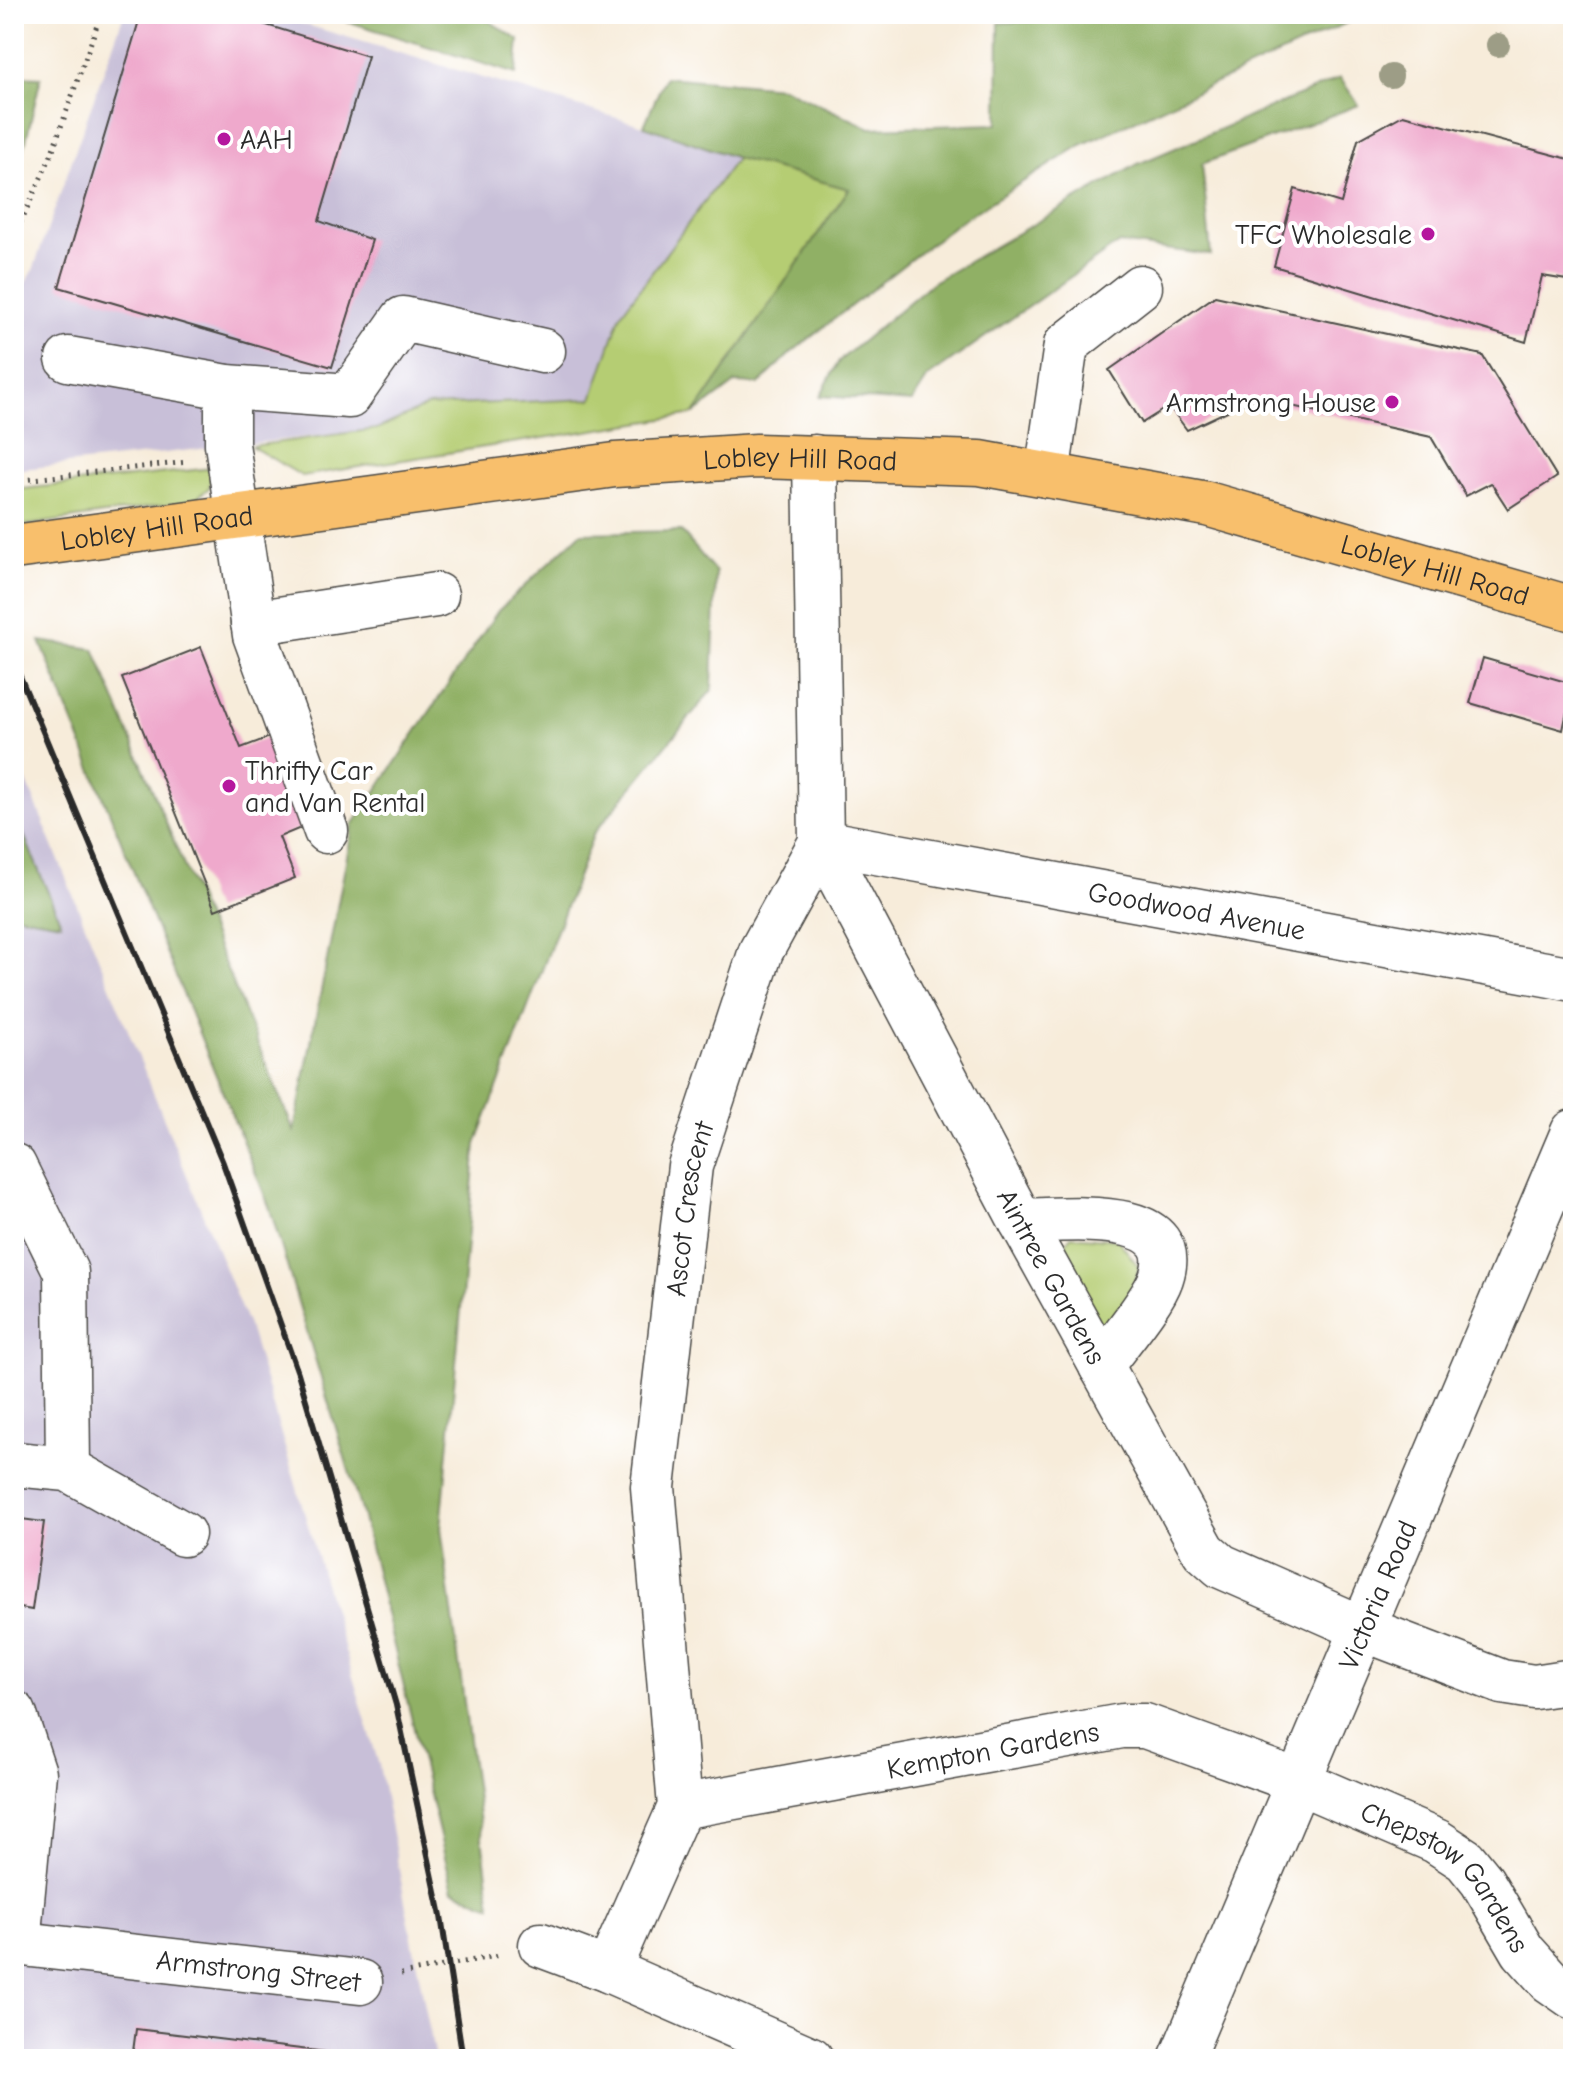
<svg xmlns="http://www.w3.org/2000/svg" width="1587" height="2073" viewBox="0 0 1587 2073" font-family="'Comic Neue',sans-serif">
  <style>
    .industrial { fill: #c8bfd8 }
    .green { fill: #b5cd73; stroke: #707c4f; stroke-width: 2 }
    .forest { fill: #90b065; stroke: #5e6e48; stroke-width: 2 }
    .building { fill: #efa9cc }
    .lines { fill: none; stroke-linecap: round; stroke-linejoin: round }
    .minor-casing { stroke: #4a4845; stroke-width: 47 }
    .major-casing { stroke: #4a4845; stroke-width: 47 }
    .path { stroke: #4a4845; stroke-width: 5; stroke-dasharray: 2 6; stroke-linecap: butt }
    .minor { stroke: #fff; stroke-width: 44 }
    .major { stroke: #f8bf6c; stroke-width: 44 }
    .rail { stroke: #2b2b2b; stroke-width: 6 }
    .tree { fill: #9d9d86 }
    .poi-dot { fill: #b5179e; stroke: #fff; stroke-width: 3 }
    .labels { text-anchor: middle; stroke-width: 8; stroke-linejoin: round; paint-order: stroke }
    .poi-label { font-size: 28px; fill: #2b2b2b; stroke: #fff; text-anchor: start }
    .street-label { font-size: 28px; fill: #2b2b2b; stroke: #fff }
  </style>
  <rect width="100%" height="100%" fill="#fff"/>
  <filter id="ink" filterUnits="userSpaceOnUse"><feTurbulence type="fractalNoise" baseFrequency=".0125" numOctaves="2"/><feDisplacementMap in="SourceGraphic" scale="16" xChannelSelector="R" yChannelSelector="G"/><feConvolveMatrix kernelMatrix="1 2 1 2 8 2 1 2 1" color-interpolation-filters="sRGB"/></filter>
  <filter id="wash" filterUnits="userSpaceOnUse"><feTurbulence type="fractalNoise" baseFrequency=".006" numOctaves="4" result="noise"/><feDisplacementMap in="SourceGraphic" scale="32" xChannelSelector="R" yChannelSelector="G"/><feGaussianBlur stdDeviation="1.8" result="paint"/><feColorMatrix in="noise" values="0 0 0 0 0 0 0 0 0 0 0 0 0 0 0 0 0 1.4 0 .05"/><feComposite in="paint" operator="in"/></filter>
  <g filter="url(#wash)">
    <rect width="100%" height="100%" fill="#f7ecda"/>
    <path class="industrial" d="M124,14H270L644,126L737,158L621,314L592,399L427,406L377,429L14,470V300L32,273Z
      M14,750L251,1333L379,1765L435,2059H14Z"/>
    <path class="green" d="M737,158L849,189L694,414L302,476L251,446L377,429L427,406L592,399L621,314Z
      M213,468L209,488L193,501L14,527V490Z
      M1071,1236L1118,1240L1139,1267L1131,1298L1098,1334L1054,1256Z"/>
    <path class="forest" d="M324,14H478L519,40L516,74Z
      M1165,14H1261L1349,22L1081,145L956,224L792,352L759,384L735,383L694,414L849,189L737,158L644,126L665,77L782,87L870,128L998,124L999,23Z
      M14,76L41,77L24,149L14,169Z
      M1340,78L1359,105L1202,164L1211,255L1119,243L928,377L912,402L820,396L839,361L933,282L1138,164Z
      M681,531L716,572L712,690L594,833L476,1144L441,1528L491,1906L453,1890L362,1514L269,1206L40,641L94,649L294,1131L353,825L498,611L581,533Z
      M14,812L61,923L14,915Z"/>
    <g id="blocks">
      <path class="building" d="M141,14H230L368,56L319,221L372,240L332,367L59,287Z
        M1403,115L1573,160V281L1542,276L1526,342L1274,266L1295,189L1341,203L1358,140Z
        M1215,296L1482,355L1557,477L1508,509L1491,483L1466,496L1431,437L1255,398L1187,430L1169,406L1142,423L1109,370Z
        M201,647L241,748L272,736L308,825L279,837L295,878L215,910L122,678Z
        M1483,658L1573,684L1563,730L1470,703Z
        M14,1518L44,1522L32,1610L14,1607Z
        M136,2029L350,2055V2059H132Z"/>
    </g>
  </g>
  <g filter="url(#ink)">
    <use href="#blocks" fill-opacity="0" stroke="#4a4845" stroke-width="2"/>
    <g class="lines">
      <defs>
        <g id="minor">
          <path d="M68,359L227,387L349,396L403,319L543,351"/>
          <path d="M227,387V444L255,635L326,831"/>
          <path d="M1047,475L1066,345L1140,287"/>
          <path d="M253,623L436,595"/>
          <path id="s1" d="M821,842L1021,1221L1204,1551L1221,1566L1364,1629L1502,1682L1534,1687L1573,1681"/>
          <path id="s2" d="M821,842L1573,979"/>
          <path d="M14,1166L66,1272L68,1469"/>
          <path d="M1021,1221C1060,1221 1186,1204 1161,1278C1153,1302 1116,1344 1101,1366"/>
          <path d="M14,1464L68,1469L183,1534"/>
          <path d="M14,1713L34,1773L18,1943"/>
          <path id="s3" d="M680,1807L1122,1726H1145L1297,1781L1436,1841L1465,1860L1482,1881L1523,1951L1550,1981L1573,1997"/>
          <path id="s4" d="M14,1943L360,1982"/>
          <path d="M541,1945L608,1970L811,2059"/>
          <path id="s5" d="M608,1970L680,1807L653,1487L690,1166L761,951L821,842L815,457"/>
          <path id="s6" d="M1181,2059L1573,1132"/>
        </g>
        <g id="major">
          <path id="s7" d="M14,547L615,465L757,456L980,463L1207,504L1573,609"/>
        </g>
      </defs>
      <use href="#minor" class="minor-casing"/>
      <use href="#major" class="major-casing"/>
      <path class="path" d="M86,14L100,16
        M14,237L50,158L101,14
        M14,481L188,462
        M401,1974L501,1955"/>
      <use href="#minor" class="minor"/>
      <use href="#major" class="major"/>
      <path class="rail" d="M14,662L223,1163L298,1373L396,1705L441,1916L463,2059"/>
    </g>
    <g class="tree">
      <circle cx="1498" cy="45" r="12"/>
      <circle cx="1391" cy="76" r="12"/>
    </g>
  </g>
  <g class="poi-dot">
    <circle cx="224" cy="139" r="8"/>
    <circle cx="1428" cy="234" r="8"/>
    <circle cx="1392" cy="402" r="8"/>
    <circle cx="229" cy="786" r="8"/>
  </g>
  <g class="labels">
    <g class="poi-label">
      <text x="240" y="149">AAH</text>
      <text x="1412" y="244" text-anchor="end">TFC Wholesale</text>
      <text x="1376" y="412" text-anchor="end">Armstrong House</text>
      <text x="245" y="780">Thrifty Car<tspan x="245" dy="32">and Van Rental</tspan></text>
    </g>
    <g class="street-label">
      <text dy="10" stroke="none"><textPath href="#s7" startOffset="792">Lobley Hill Road</textPath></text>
      <text dy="10" stroke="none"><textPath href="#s7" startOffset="144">Lobley Hill Road</textPath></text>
      <text dy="10" stroke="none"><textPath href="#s7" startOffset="1440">Lobley Hill Road</textPath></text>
      <text dy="10" stroke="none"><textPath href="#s2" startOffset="382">Goodwood Avenue</textPath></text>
      <text dy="10" stroke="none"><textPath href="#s5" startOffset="780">Ascot Crescent</textPath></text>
      <text dy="10" stroke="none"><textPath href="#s1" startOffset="492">Aintree Gardens</textPath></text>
      <text dy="10" stroke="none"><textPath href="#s6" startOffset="504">Victoria Road</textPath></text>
      <text dy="10" stroke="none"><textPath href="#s3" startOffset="318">Kempton Gardens</textPath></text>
      <text dy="10" stroke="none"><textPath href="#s3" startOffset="816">Chepstow Gardens</textPath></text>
      <text dy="10" stroke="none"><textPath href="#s4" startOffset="246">Armstrong Street</textPath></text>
    </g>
  </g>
  <rect width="1587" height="2073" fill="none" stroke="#fff" stroke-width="48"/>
</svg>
